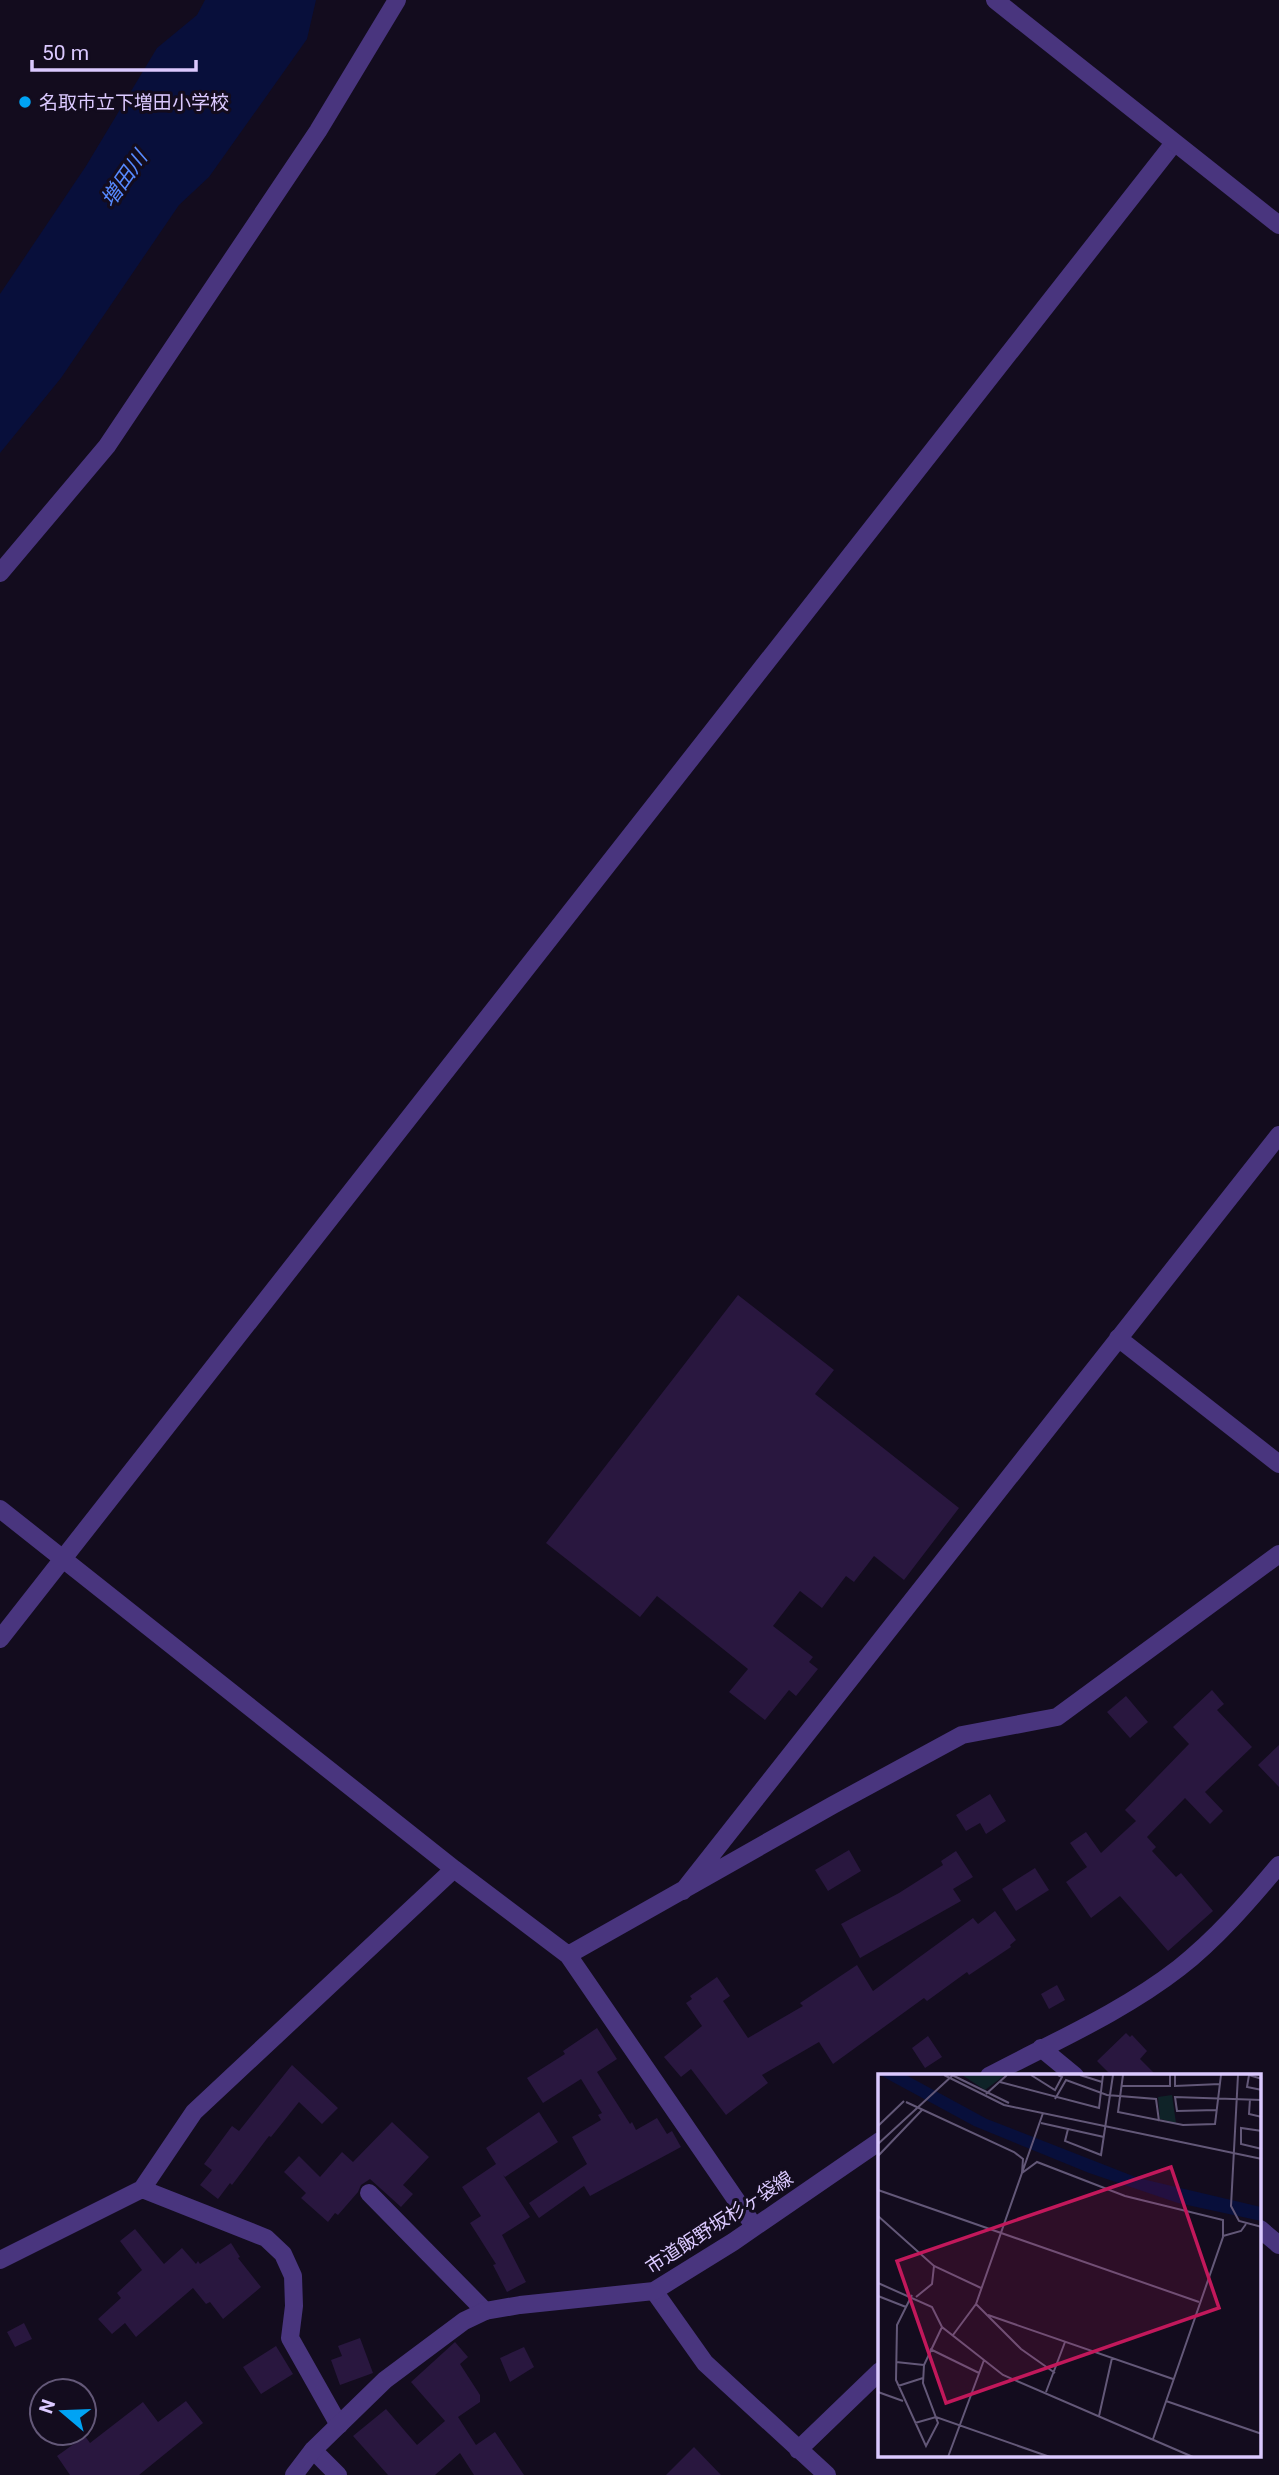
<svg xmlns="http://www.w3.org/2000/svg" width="1279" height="2475" viewBox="0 0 1279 2475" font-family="Roboto,'Noto Sans JP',sans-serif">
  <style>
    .water { fill: #080f3b }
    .building { fill: #29173f }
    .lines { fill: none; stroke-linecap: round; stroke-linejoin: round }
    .minor { stroke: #49357e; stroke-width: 18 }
    .tertiary { stroke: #49357e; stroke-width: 18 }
    .poi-dot { fill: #00a3f4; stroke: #130c1e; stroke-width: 2.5 }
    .labels { text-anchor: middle; stroke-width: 6; stroke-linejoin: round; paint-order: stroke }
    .poi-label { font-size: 19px; fill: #dbc9ff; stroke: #130c1e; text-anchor: start }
    .street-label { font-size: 19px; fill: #dbc9ff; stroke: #130c1e }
    .water-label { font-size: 21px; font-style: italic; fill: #578aff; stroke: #130c1e }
    .inset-road { fill: none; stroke: #635878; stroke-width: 2 }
    .view { fill: #c2185b; fill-opacity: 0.15; stroke: #c2185b; stroke-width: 3.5 }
    .inset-edge { fill: none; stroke: #dbc9ff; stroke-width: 3.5 }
  </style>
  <rect width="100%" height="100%" fill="#130c1e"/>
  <path class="water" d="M205,0H316L307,39L209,177L179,205L61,378L0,453V294L86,166L157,48L197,15Z"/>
  <path class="building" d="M738,1295L834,1370L815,1394L959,1508L904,1580L874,1556L854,1582L846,1576L822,1608L800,1591L773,1626L813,1657L809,1662L818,1669L796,1696L789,1690L765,1720L729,1692L748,1669L657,1596L640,1617L546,1543Z
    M1212,1690L1224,1704L1217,1710L1252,1747L1205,1792L1223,1811L1210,1824L1185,1798L1147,1837L1156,1847L1152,1851L1176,1877L1181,1873L1213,1911L1168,1951L1120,1896L1091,1918L1066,1882L1087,1867L1070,1843L1086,1832L1101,1853L1136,1821L1125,1810L1189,1744L1173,1727Z
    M1126,1696L1148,1722L1130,1738L1107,1712Z
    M1279,1745V1787L1258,1765Z
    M990,1794L1006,1821L986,1834L980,1823L966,1831L956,1815Z
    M849,1850L861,1871L828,1891L815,1870Z
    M956,1851L973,1877L953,1889L961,1901L860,1958L841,1924L899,1893L943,1865L941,1861Z
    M1035,1868L1049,1890L1016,1911L1002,1889Z
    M995,1911L1016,1940L1010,1945L1011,1947L969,1975L967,1972L927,2001L924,1998L833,2064L819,2042L762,2075L768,2083L726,2115L691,2069L681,2077L664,2057L702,2026L686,2003L692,1999L690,1996L717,1977L730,1996L723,2001L748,2038L803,2006L800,2003L857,1965L873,1991L973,1918L978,1924Z
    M1057,1985L1065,2000L1049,2009L1041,1994Z
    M597,2028L617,2059L597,2072L630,2124L632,2122L636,2130L657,2118L667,2134L672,2131L681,2147L590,2196L584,2186L539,2218L529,2203L587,2164L572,2137L601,2120L598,2115L602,2113L581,2079L543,2103L527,2078L565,2054L563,2051Z
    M1126,2033L1130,2037L1132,2035L1147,2051L1140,2059L1157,2076H1112L1097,2061Z
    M928,2036L942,2057L925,2068L912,2048Z
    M292,2065L338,2108L322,2124L299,2102L271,2137L269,2136L232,2185L230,2183L218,2199L200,2185L212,2170L204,2164L232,2126L239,2131Z
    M539,2112L558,2142L505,2177L503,2175L530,2217L502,2235L526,2282L507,2292L493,2265L496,2264L470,2223L481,2216L462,2187L496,2164L486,2148Z
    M392,2122L429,2157L403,2185L413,2194L401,2207L370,2179L361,2185L358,2192L338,2215L335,2213L328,2222L301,2198L306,2193L284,2172L299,2156L320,2177L342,2152L353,2162Z
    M135,2229L164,2264L182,2248L196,2264L198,2261L200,2264L231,2243L240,2257L238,2258L261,2287L223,2319L210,2302L206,2304L193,2288L136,2337L125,2323L112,2334L98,2319L121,2298L117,2293L142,2270L120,2241Z
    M24,2323L32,2339L15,2347L7,2332Z
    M360,2338L373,2373L340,2385L331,2360L342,2356L338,2346Z
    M455,2342L468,2357L460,2364L480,2395V2402L458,2417L476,2445L495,2432L524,2475H474L460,2453L435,2475H388L353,2436L386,2409L417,2445L445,2421L411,2382Z
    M276,2346L293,2374L261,2394L243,2367Z
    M524,2347L534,2367L510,2382L500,2358Z
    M186,2401L203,2423L139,2475H70L57,2456L85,2436L90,2443L143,2402L158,2422Z
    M694,2447L721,2475H666Z"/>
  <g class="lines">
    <path class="minor" d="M0,573L107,446L318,131L397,0
      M1118,1338L1279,1464
      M0,1509L454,1869L568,1955L754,2226
      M0,1639L1174,143
      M683,1891L1279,1135
      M568,1955L833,1805L962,1735L1057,1717L1279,1554
      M142,2189L266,2238L283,2254L293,2276L294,2306L290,2338L339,2425
      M369,2193L485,2311
      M0,2260L142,2189L194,2112L454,1869
      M654,2291L705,2363L827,2475
      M313,2450L338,2475
      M798,2450L880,2371"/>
    <path class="tertiary" d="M995,0L1279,225
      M1041,2048L1075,2076
      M989,2076C1053,2042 1121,2013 1179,1968C1216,1939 1248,1902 1279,1865
      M1260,2229L1279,2245
      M294,2475L313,2450L385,2380L464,2321L485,2311L520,2305L654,2291L733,2242L880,2141"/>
  </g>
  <circle class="poi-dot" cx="25" cy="102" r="7"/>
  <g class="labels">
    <g class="poi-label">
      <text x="39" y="109">名取市立下増田小学校</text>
    </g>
    <g class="street-label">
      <text transform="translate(719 2222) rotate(-33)" y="7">市道飯野坂杉ヶ袋線</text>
    </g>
    <g class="water-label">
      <text transform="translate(124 179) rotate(-55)" y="7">増田川</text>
    </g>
  </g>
  <g transform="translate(878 2074)">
    <rect width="383" height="383" fill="#130c1e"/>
    <path d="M84,1H127L107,16ZM294,21L298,49L282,45L280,23Z" fill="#0f2328"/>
    <path d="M2,1H28L109,45L260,104L383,133V147L300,129L211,99L96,52Z" fill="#080f3b"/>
    <path class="inset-road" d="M66,1L126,31L384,85M74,1L131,29M153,1L177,16L184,3L180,1M202,1L224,8M245,1L240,38L305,51L337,50L343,1M297,1V12L342,10M360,1L353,132L361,147L384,153M384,5L371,1L369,13L384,16M122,8L221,34L225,1M243,12H292V1M108,20L129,1M177,25L188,6L229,21L278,25L281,47M372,25L371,40L384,43M28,28L136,78L145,85L144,99L159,88L247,122L345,146V163L275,365M339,36L299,37L297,23L384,26M163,49L190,55L187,67L223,81L235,1M0,52L26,27M190,55L226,63M384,57L363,54V70L384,75M0,70L75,1M0,82L44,36M0,116L321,228M0,142L56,192L103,214M345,162L363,157L368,150M0,209L54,233L64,253L125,301L315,383M34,221L19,251L18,306L48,372L60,349L45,309L46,291L64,253M0,222L28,233M38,223L54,210L56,192M98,230L143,275L177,299M110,241L295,305M75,261L98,230L165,39M52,275L101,299M18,288L46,291M20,312L45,304M0,318L25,327M168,318L187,268M288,327L384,360M221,342L234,284M37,349L58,343L172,383M70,383L106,286"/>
    <path class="view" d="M293,93L341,234L68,329L19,187Z"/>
    <rect width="383" height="383" class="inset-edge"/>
  </g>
  <g transform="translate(63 2412) rotate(289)"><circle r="33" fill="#130c1e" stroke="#635878" stroke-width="2"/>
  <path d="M0-5L12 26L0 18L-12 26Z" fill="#00a3f4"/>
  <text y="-10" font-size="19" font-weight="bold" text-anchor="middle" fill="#dbc9ff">N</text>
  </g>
  <path d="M32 60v10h164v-10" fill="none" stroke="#dbc9ff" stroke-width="3.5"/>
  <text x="42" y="60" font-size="21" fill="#dbc9ff" stroke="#130c1e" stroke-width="5" paint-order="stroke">50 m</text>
</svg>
